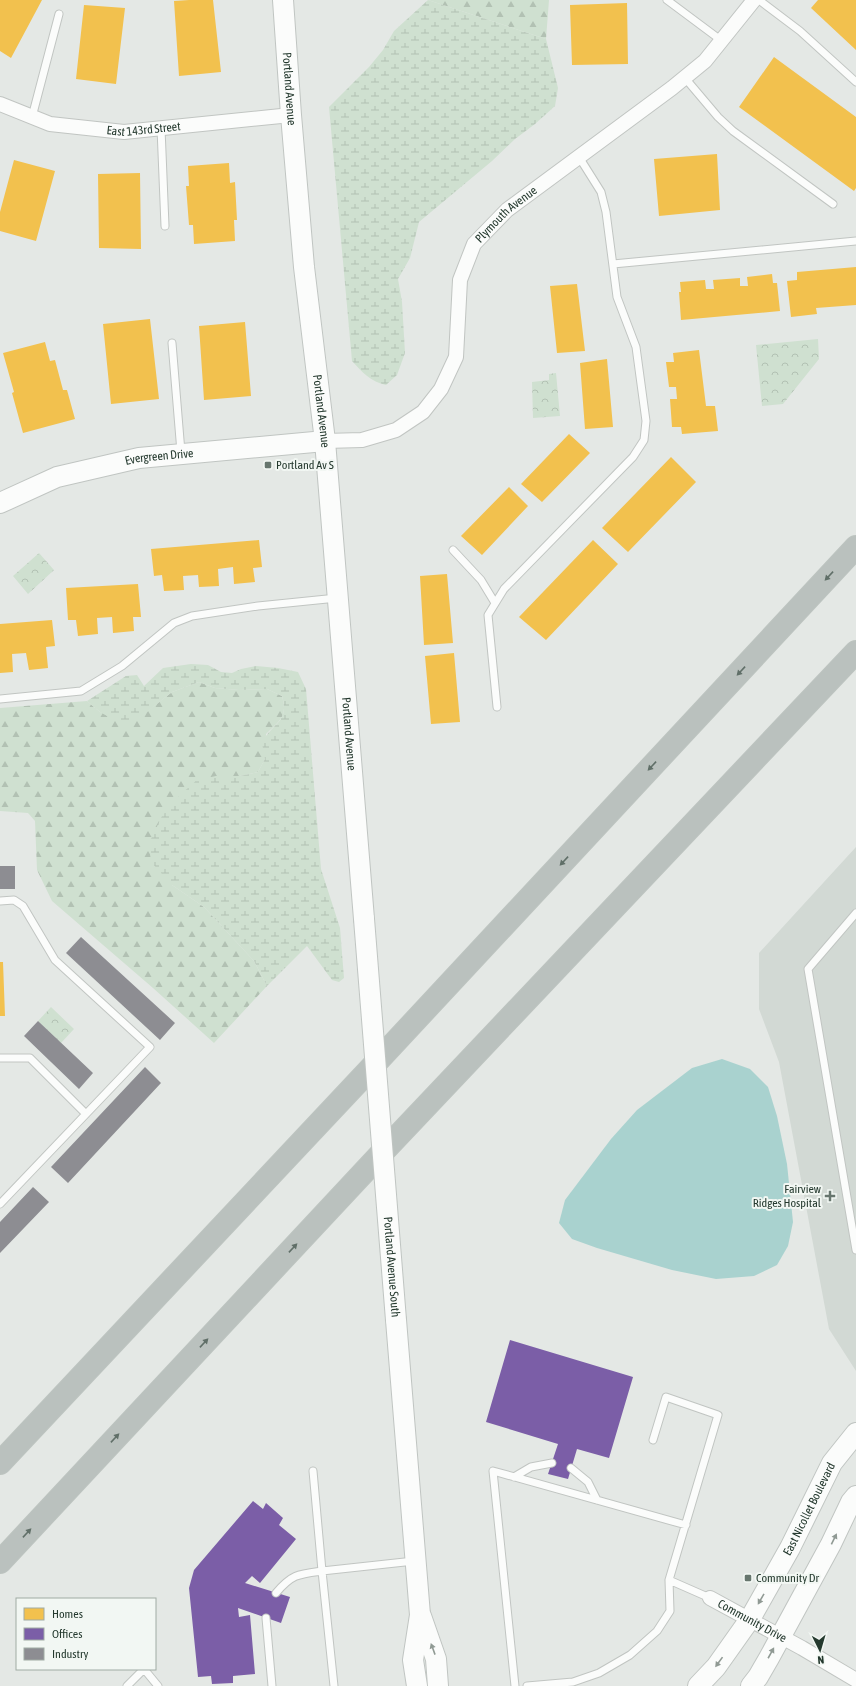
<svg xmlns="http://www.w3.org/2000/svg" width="856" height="1686" viewBox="0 0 856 1686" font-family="'Asap Condensed',sans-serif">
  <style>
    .built { fill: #d2d9d4 }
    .forest { fill: url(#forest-firs) }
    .wetland { fill: url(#wetland-marsh) }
    .park { fill: url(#park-crowns) }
    .water { fill: #a9d2cf }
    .homes { fill: #f2c14e }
    .offices { fill: #7b5ea7 }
    .industry { fill: #8d8d92 }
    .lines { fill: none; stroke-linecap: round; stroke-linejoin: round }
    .lane-casing { stroke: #c1c5c2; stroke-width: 9 }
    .street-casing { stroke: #c1c5c2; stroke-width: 16 }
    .secondary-casing { stroke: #c0c5c2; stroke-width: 22 }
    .highway-casing { stroke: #bdc4c0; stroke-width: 24 }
    .lane { stroke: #fbfcfb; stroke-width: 7 }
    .street { stroke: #fbfcfb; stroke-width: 14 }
    .secondary { stroke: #fbfcfb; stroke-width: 20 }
    .highway { stroke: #bac1be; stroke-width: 22 }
    .secondary-bridge-casing { stroke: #c0c5c2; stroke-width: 22; stroke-linecap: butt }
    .secondary-bridge { stroke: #fbfcfb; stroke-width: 20 }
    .oneway { fill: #606f68 }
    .oneway2 { fill: #909a94 }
    .poi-dot { fill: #67766e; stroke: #f2f7f3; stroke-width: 1.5 }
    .labels { text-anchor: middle; stroke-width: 4; stroke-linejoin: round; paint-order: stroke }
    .street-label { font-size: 12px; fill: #24392e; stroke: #f2f7f3 }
    .poi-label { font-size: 12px; fill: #24392e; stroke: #f2f7f3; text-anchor: start }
  </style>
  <defs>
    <pattern id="forest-firs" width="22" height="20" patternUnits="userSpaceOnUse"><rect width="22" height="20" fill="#cfe0d0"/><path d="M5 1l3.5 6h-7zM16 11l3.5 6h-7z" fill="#b2c1b3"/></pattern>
    <pattern id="wetland-marsh" width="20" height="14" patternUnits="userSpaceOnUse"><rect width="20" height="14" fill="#cfe0d0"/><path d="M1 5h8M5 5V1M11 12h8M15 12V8" fill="none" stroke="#b2c1b3"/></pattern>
    <pattern id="park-crowns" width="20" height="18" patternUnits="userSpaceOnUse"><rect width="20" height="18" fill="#cfe0d0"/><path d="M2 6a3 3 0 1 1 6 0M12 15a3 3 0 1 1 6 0" fill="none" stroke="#b2c1b3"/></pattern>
  </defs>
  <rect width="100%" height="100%" fill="#e4e8e5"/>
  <path class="built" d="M856,847V1371L829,1329L779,1062L759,1009V953Z"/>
  <path class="forest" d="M428,0H549L546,39Z
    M199,682L215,688L239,690L267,689L282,696C288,717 280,720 266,734L265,759L258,772L240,776H216L172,885L204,907L254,961L267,986L214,1043L153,988L52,901L37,870L35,821L28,813L0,811V708L87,701L100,712L132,723L172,692Z"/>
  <path class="wetland" d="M428,0L546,39L558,88L555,106L535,124L515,139L492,161L419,222L410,258L398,279L402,302L405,353L397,375L386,385C371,382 362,372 352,361L329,107L369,67L383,50L394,31Z
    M191,664L208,665L221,672L232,673L241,669L256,666L278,668L298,672L306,689L321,869L340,928L344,978L339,982L332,980L307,946L267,986L254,961L204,907L172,885L151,862L149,843L162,816L180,795L197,780L216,776H240L258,772L265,759L262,743C272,722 290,723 282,696L267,689L239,690L215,688L199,682L172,692L133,723H119L100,712L87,701L126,676L137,675L144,686L163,668Z"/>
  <path class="park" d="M818,339L819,359L783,404L762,406L756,345Z
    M556,373L560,416L533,418L532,382L549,380V374Z
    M39,553L54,570L28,594L13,576Z
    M51,1007L74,1029L61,1043L38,1021Z"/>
  <path class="water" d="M722,1059L750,1069L768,1087L777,1116L787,1164L793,1222L788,1246L777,1265L754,1276L716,1279L672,1270L597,1248L572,1239L559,1223L565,1200L611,1139L637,1110L692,1068Z"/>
  <path class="homes" d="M0,0H42L11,58L0,51Z
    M189,0H213L221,72L179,76L174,1Z
    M818,0H856V50L811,8Z
    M627,3L628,64L572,65L570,5Z
    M84,5L125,8L116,84L76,79Z
    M774,57L856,117V188L854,191L739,107Z
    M717,154L720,210L659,216L654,159Z
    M14,160L55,171L36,241L0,231V212Z
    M229,163L230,183L235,182L237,220H234L235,241L194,244L193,225H189L186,186H189L188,166Z
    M140,173L141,249L99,248L98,174Z
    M856,267V305L816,308L817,314L791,317L787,281L797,280V272Z
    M772,274L773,283H777L780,311L681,320L679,292H681L680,282L705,280L706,289H714L713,280L740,278V286H748L747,277Z
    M577,284L585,351L557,353L550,286Z
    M150,319L159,399L111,404L103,324Z
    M245,322L251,396L204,400L199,326Z
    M45,342L50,361L55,360L63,390H67L75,419L23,433L12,393L14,392L3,353Z
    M699,350L706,406H715L718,431L682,434L681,427H672L670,399H677L676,387H669L666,362H674L673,353Z
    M607,359L613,427L585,429L580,363Z
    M569,434L590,453L542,502L521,484Z
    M671,457L696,482L628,552L602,528Z
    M509,487L528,506L482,555L461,536Z
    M259,540L262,567L253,568L255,582L234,584L233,567L218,569L219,586L199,587L198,575L183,576L184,590L164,591L162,575L154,576L151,549Z
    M593,540L618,564L546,640L519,617Z
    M447,574L453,643L424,645L420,576Z
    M138,584L141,617H133L134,631L113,633L112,617L97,618L98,634L78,636L76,620H68L66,588Z
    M52,620L55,646L46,647L48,668L29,670L26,653L12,654L13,672L0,673V624Z
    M454,653L460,722L431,724L425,656Z
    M0,962H3L5,1016H0Z"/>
  <path class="offices" d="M510,1340L633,1377L609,1458L577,1449L568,1479L548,1474L558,1444L486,1422Z
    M253,1501L263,1509L266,1503L283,1518L279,1525L296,1539L260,1583L252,1576L245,1583L290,1597L281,1623L238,1608L239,1617L250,1615L255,1674L233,1676V1683L212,1684L211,1676L198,1677L189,1588L194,1570Z"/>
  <path class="industry" d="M0,866H15V889H0Z
    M81,937L175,1023L160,1040L66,953Z
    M38,1021L93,1073L79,1089L24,1036Z
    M145,1067L161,1083L68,1183L51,1167Z
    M33,1187L49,1202L0,1253V1222Z"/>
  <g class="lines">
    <defs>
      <path id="lane" d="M667,0L722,41
        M759,0L800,31L856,82
        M685,78L718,117L733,131L833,204
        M32,117L59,14
        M161,128L165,226
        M613,264L856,241
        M172,343L181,452
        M453,550L481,580L495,603
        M0,699L81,691L122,666L174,623L192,616L258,606L337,598
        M497,707L488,615L504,589L633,457L644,440L646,421L636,347L617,297L606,212L601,192L579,157
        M0,901L14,900L23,906L55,960L150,1047L0,1204
        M856,913L808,969L856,1250
        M0,1058H30L86,1114
        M653,1440L666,1397L718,1415L669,1580L710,1598
        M571,1468L588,1482L597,1500
        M514,1477L531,1467L552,1463
        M276,1593C292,1574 299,1574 322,1571L313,1471
        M266,1618L272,1686
        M127,1686L144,1669L158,1686
        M334,1686L322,1571L414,1561
        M515,1686L493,1471L686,1525
        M527,1686L573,1682L599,1673L630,1655L657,1631L670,1611L669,1580"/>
      <g id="street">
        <path id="s1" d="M0,104L50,124L124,132L291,115"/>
        <path id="s2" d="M325,441L362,440L396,430L423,412L441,389L456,357L460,280L474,244L507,210L672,88L705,61L754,0"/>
        <path id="s3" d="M710,1598L802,1648L856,1680"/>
      </g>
      <g id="secondary">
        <path id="s4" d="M283,0L291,115L304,267L325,441L364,919"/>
        <path id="s5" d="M0,503L57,477L139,458L325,441"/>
        <path d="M396,1320L420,1615L413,1660L417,1686"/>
        <path d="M421,1616L436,1659L438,1686"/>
        <path id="s6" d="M698,1686L716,1667L750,1619L790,1548L832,1463L856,1433"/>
        <path d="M751,1686L758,1677L769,1658L831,1544L851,1502L856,1496"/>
      </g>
      <path id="highway" d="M0,1463L371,1068L856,547
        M0,1562L378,1157L856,652"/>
    </defs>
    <use href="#lane" class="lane-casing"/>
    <use href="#street" class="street-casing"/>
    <use href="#secondary" class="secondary-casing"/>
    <use href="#highway" class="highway-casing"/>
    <use href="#lane" class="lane"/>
    <use href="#street" class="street"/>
    <use href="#secondary" class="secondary"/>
    <use href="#highway" class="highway"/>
    <defs>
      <g id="secondary-bridge">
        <path id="s7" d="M364,919L396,1320"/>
      </g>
    </defs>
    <use href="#secondary-bridge" class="secondary-bridge-casing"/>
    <use href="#secondary-bridge" class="secondary-bridge"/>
  </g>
  <defs><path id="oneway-solid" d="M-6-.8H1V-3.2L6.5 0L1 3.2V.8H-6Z"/></defs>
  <g class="oneway">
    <use href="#oneway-solid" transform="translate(829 576) rotate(133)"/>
    <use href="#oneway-solid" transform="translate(741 671) rotate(133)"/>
    <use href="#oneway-solid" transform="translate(652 766) rotate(133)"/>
    <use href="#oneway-solid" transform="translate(564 861) rotate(133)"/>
    <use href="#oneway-solid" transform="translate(293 1248) rotate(-47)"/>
    <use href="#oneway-solid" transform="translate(204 1343) rotate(-47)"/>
    <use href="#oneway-solid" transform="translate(115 1438) rotate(-47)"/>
    <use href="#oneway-solid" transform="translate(27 1533) rotate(-47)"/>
  </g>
  <g class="oneway2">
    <use href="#oneway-solid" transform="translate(834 1539) rotate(-64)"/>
    <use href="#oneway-solid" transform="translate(761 1599) rotate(120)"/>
    <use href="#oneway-solid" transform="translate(433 1649) rotate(-110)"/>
    <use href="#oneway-solid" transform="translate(771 1653) rotate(-61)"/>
    <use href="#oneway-solid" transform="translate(719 1662) rotate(126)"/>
  </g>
  <g class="poi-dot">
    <rect x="264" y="461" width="8" height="8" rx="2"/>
    <path d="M828 1190h4v4h4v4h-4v4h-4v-4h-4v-4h4z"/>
    <rect x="744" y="1574" width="8" height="8" rx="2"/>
  </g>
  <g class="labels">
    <g class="street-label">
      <text dy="4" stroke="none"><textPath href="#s4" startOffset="89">Portland Avenue</textPath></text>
      <text dy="4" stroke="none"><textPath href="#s1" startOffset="148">East 143rd Street</textPath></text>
      <text dy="4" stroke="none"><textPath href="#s2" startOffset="329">Plymouth Avenue</textPath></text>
      <text dy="4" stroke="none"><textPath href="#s4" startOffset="413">Portland Avenue</textPath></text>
      <text dy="4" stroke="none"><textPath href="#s5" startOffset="167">Evergreen Drive</textPath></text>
      <text dy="4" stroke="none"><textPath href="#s4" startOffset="737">Portland Avenue</textPath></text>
      <text dy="4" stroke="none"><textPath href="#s7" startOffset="349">Portland Avenue South</textPath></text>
      <text dy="4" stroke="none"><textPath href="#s6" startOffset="210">East Nicollet Boulevard</textPath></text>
      <text dy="4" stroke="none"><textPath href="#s3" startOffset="48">Community Drive</textPath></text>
    </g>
    <g class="poi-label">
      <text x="276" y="469">Portland Av S</text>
      <text x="821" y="1193" text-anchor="end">Fairview<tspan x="821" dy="14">Ridges Hospital</tspan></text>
      <text x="756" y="1582">Community Dr</text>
    </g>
  </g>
  <rect x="16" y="1598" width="140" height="72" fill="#f2f7f3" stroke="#a0aba4"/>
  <rect x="24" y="1608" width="20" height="12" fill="#f2c14e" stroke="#a0aba4"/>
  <text x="52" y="1618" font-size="12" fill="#24392e">Homes</text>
  <rect x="24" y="1628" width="20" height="12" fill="#7b5ea7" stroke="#a0aba4"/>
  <text x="52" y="1638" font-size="12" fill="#24392e">Offices</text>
  <rect x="24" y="1648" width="20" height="12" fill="#8d8d92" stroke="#a0aba4"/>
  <text x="52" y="1658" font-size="12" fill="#24392e">Industry</text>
  <g transform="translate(820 1650) rotate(175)" stroke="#f2f7f3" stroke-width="3" paint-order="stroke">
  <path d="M0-3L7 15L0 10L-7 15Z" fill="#24392e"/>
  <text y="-6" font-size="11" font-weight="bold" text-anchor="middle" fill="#24392e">N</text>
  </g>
</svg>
